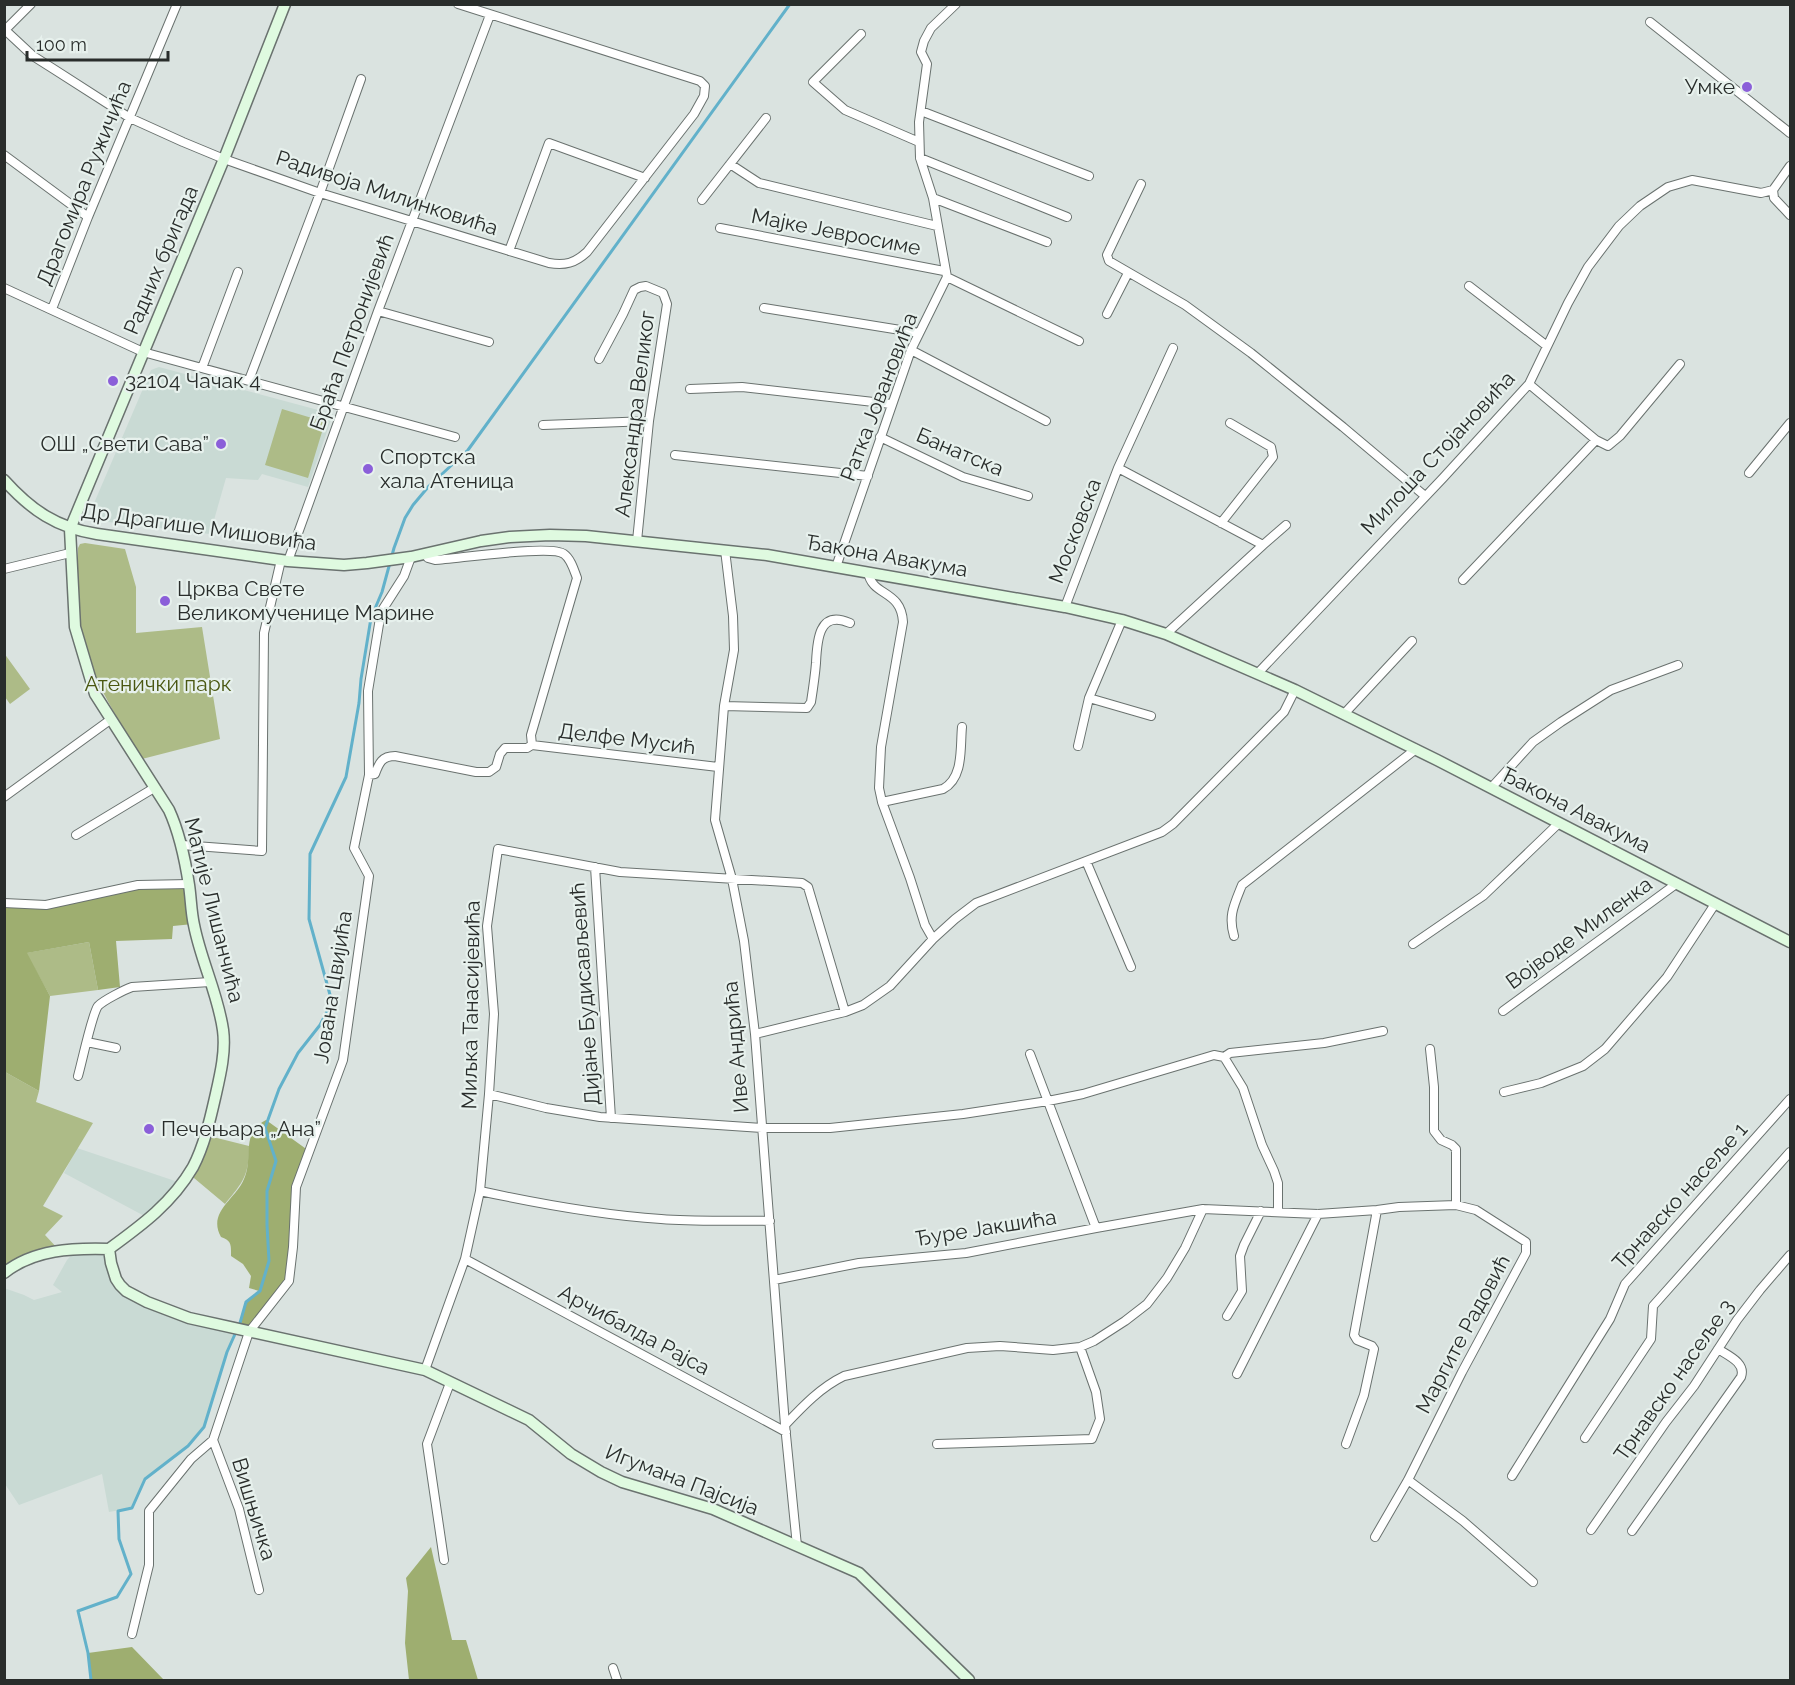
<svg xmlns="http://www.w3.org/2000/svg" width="1795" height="1685" viewBox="0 0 1795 1685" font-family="Raleway,sans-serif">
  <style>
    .built { fill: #c9dad4 }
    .green { fill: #adbb87 }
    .forest { fill: #9eae70 }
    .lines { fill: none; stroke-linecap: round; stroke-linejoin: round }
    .stream { stroke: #62b1ca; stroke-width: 3 }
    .street-casing { stroke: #6a726f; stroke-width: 10 }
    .secondary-casing { stroke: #6a726f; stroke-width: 13 }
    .street { stroke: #fff; stroke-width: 8 }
    .secondary { stroke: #dffae0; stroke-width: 10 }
    .poi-dot { fill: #8b5fd9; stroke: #e7f1ed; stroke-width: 2 }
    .labels { text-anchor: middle; stroke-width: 4.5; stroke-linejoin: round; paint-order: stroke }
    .poi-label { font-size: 21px; fill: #292d2b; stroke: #e7f1ed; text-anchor: start }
    .street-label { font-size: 21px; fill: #292d2b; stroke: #e7f1ed }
    .park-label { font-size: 21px; fill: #4a5711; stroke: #e7f1ed }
  </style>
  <rect width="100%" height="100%" fill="#dae3e0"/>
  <path class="built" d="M159,367L333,414L308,487L262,474L258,480L226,478L210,534L108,522L93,515L92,508L151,370Z
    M77,1148L181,1183L150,1219L64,1173Z
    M109,1249L126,1291L237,1329L227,1352L204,1427L188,1446L145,1479L132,1508L109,1512L102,1474L19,1505L5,1484L4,1288L24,1295L34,1300L62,1292L53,1285L67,1260L76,1250Z"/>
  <path class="green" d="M282,409L325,422L308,478L265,465Z
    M85,543L125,549L136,587V633L202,627L220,739L142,759C115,714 86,671 77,618C75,599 78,568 78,548L80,544Z
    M4,653L30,689L10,704L5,697Z
    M89,942L98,990L50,996L26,953Z
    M5,1072L39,1091L36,1102L93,1123L43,1206L63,1216L45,1235L60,1251L5,1273Z
    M205,1135L249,1146C249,1176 243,1182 225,1204L188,1173Z"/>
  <path class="forest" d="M189,884L193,924L173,926L172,939L116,941L120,987L98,990L89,942L27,953L50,996L39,1091L5,1072L4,903L46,905L138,885Z
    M266,1120L309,1151L296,1187L289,1281L249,1332L237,1329L246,1302L259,1291L249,1288L251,1276L243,1264L231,1256C231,1245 232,1241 221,1237C207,1212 236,1199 244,1179C254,1157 240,1133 266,1120Z
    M431,1547L452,1640H466L478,1680H409L405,1643L408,1591L406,1578Z
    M132,1647L164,1680H91L88,1653Z"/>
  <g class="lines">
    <path class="stream" d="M91,1680L88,1653L78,1611L117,1597L131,1574L119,1539L118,1511L132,1508L145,1479L188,1446L204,1427L227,1352L240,1323L246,1302L260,1291L269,1261L267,1225V1191L276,1161L265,1128L279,1089L298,1053L320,1025L332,1002L309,919L310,854L346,777L359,703L361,679L371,618L382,592L394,548L405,518L413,505L429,486L468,450L790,4"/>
    <defs>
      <path id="street" d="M1650,22L1790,133
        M4,29L33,56L52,68L130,118L183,142L224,159L320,193L549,263C565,266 575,263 587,252L694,114L704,96L705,86L700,81L458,4
        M5,30L31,4
        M861,34L813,82L845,110L919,142
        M921,111L1089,176
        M4,155L88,217
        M920,158L1067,217
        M730,164L759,183L937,226
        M1141,184L1107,255L1109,261L1185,305L1251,353L1343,427L1425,496
        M1773,190L1774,198L1790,215
        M933,198L1047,242
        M702,200L766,118
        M720,228L944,271
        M509,251L549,143L645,178
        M947,277L1079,341
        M1469,286L1547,346
        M4,288L143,352L455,437
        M764,308L919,333
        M52,309L88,217L177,4
        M378,311L489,342
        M1107,314L1128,273
        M911,350L1046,421
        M599,359L623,314L634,290L640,287L646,286L663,293L667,304L649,421L637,541
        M202,368L238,272
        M249,380L320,193L361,79
        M1529,384L1596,440L1608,446L1620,436L1680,364
        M690,389L742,387L891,404
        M543,425L649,421
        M880,437L963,477L1028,496
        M675,455L868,476
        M1118,468L1263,545L1166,634
        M1749,473L1790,423
        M1221,523L1273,457L1271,447L1230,423
        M1263,545L1286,525
        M725,550L733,616L734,650L724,706L715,820L732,879L744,941L755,1034L785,1425L797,1546
        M425,554L428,558L435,560C456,559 551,544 564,554C571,559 574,570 577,578L531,735L532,745
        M288,561L378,311L490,15
        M836,567L911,350L947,277L933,198L920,158L919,122L927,64L921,52L924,41L931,28L956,4
        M4,569L70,553
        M868,572C872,597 901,589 903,622L881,747L879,788L882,802L910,878L925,925L933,939
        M1463,580L1596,440
        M1065,607L1118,468L1173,348
        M1258,673L1443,478L1529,384L1568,303L1588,267L1619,226L1640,206L1668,187L1692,180L1761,193L1773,190L1790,166
        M1089,698L1151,716
        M724,706L807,708L811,702C813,689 815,676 816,663C817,642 818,609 850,623
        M1344,714L1412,641
        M532,745L718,767
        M1078,746L1089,698L1122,620
        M369,775L375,774C379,763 382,756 395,756L476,772H489L496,767L500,754L505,748H527L532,745
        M1491,788L1533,742L1561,722L1611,690L1678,665
        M4,797L110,720
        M882,802L943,789C964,778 960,747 962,727
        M76,835L154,788
        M182,845L262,851L264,633L281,560
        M1086,861L1131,967
        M595,867L611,1118
        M4,903L46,905L138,885L189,884
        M1234,936C1228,916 1234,905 1242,885L1416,749
        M1413,944L1483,896L1559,823
        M1503,1011L1676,884
        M755,1034L845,1012L863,1005L890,986L933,939L955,919L976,903L1162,832L1173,824L1284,712L1295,690
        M87,1042L116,1048
        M1430,1049L1434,1087V1131L1441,1140L1452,1145L1456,1149V1205
        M1030,1054L1096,1228
        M1224,1057L1243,1088L1262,1145L1274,1171L1278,1183V1211
        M1224,1057L1230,1053L1324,1043L1383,1031
        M78,1076C82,1062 92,1014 98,1006C104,1000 124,990 132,987L210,982
        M1504,1092L1541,1083L1583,1066L1605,1049L1667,977L1715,904
        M489,1094L546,1108L600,1117L762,1128H830L963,1114L1048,1101L1083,1094L1214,1055L1224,1057
        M480,1191C540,1204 599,1215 661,1219C697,1222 734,1220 770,1221
        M465,1259L786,1432
        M774,1280L859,1263L966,1253L1096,1228L1203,1209
        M1227,1316L1242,1291L1240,1256L1244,1245L1261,1211
        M425,1370L465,1259L480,1191L489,1094L494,1014L487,926L498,849L620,872L802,883L808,887L845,1012
        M1237,1374L1318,1214
        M785,1425C803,1406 821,1387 844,1376L967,1348L1000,1346L1053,1350L1080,1347L1094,1341L1125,1321L1147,1304L1167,1278L1185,1248L1203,1209L1318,1214L1377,1210L1399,1207L1456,1205L1476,1210L1526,1242V1253L1462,1372L1408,1480L1375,1537
        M1585,1438L1651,1339L1653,1306L1790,1152
        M213,1440L239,1509L259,1590
        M937,1444L1092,1439L1100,1419L1096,1392L1080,1347
        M1346,1444L1364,1395L1374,1349L1372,1346L1357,1340L1354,1335L1377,1210
        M1512,1476L1610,1319L1625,1284L1790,1099
        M1408,1480L1463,1521L1533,1582
        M1591,1530L1666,1422L1694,1386L1737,1320L1760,1290L1790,1255
        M1632,1531L1741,1377C1746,1363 1729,1356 1718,1349
        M444,1560L427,1444L450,1383
        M132,1634L149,1565V1511L191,1459L213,1440L249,1332L289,1281L293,1247L296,1187L343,1060L369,876L354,848L369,775L368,691L381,612L404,576L411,557
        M613,1668L617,1680"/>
      <path id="secondary" d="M4,480C31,510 57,528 97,534L288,561L344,565L367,563L411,557L481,541L510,537L550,535L586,536L767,555L1065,607L1122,620L1166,634L1295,690L1437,760L1790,942
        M109,1249C142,1225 172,1203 193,1167C204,1146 210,1120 215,1098C220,1076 226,1052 223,1030C218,994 201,961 194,925C191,912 191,898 189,885C185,859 180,834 169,810L95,694L75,627L70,529L224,159L285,4
        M109,1249L111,1263L116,1279L120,1285L126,1291L147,1302L189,1318L425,1370L529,1420L571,1454L601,1472L622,1482L713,1509L859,1573L969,1680
        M4,1273C34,1249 73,1248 109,1249"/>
    </defs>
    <use href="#street" class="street-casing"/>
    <use href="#secondary" class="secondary-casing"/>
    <use href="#street" class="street"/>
    <use href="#secondary" class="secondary"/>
  </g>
  <g class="poi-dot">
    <circle cx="1747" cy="87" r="6"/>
    <circle cx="113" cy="381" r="6"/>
    <circle cx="221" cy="444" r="6"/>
    <circle cx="368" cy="469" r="6"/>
    <circle cx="165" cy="601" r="6"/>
    <circle cx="149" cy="1129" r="6"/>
  </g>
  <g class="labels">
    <g class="poi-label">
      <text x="1735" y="94" text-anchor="end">Умке</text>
      <text x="125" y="388">32104 Чачак 4</text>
      <text x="209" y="451" text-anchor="end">ОШ „Свети Сава”</text>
      <text x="380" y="464">Спортска<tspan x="380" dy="24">хала Атеница</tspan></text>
      <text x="177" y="596">Црква Свете<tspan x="177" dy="24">Великомученице Марине</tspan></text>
      <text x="161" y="1136">Печењара „Ана”</text>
    </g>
    <g class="street-label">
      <text transform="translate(84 183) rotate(-68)" y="7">Драгомира Ружичића</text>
      <text transform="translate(387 193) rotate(18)" y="7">Радивоја Милинковића</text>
      <text transform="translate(836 232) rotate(11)" y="7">Мајке Јевросиме</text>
      <text transform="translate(161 260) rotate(-67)" y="7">Радних бригада</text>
      <text transform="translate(352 332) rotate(-70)" y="7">Браћа Петронијевић</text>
      <text transform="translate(879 397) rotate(-69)" y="7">Ратка Јовановића</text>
      <text transform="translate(635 414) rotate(-83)" y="7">Александра Великог</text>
      <text transform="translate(960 452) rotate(23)" y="7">Банатска</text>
      <text transform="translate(1438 453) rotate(-47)" y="7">Милоша Стојановића</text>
      <text transform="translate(199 527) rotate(8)" y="7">Др Драгише Мишовића</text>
      <text transform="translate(1075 531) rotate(-69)" y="7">Московска</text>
      <text transform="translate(887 556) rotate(10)" y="7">Ђакона Авакума</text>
      <text transform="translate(627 739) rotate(7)" y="7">Делфе Мусић</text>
      <text transform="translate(1576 810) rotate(27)" y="7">Ђакона Авакума</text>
      <text transform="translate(214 910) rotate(76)" y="7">Матије Лишанчића</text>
      <text transform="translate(1579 933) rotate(-36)" y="7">Војводе Миленка</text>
      <text transform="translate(333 987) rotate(-81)" y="7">Јована Цвијића</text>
      <text transform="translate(585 994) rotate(-94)" y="7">Дијане Будисављевић</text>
      <text transform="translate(471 1005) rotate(-89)" y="7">Миљка Танасијевића</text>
      <text transform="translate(736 1047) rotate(-95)" y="7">Иве Андрића</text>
      <text transform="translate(1680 1196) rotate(-48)" y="7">Трнавско насеље 1</text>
      <text transform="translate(986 1228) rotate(-9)" y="7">Ђуре Јакшића</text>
      <text transform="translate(634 1330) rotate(28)" y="7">Арчибалда Рајса</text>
      <text transform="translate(1463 1334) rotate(-62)" y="7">Маргите Радовић</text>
      <text transform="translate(1674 1380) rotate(-55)" y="7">Трнавско насеље 3</text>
      <text transform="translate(682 1480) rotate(21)" y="7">Игумана Пајсија</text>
      <text transform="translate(254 1509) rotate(73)" y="7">Вишњичка</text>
    </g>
    <g class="park-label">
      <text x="158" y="691">Атенички парк</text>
    </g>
  </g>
  <rect width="1795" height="1685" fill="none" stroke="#292d2b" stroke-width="12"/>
  <path d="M27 51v9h141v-9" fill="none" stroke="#292d2b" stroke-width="3"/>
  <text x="36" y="51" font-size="18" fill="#292d2b" stroke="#e7f1ed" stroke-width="4.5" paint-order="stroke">100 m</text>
</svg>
